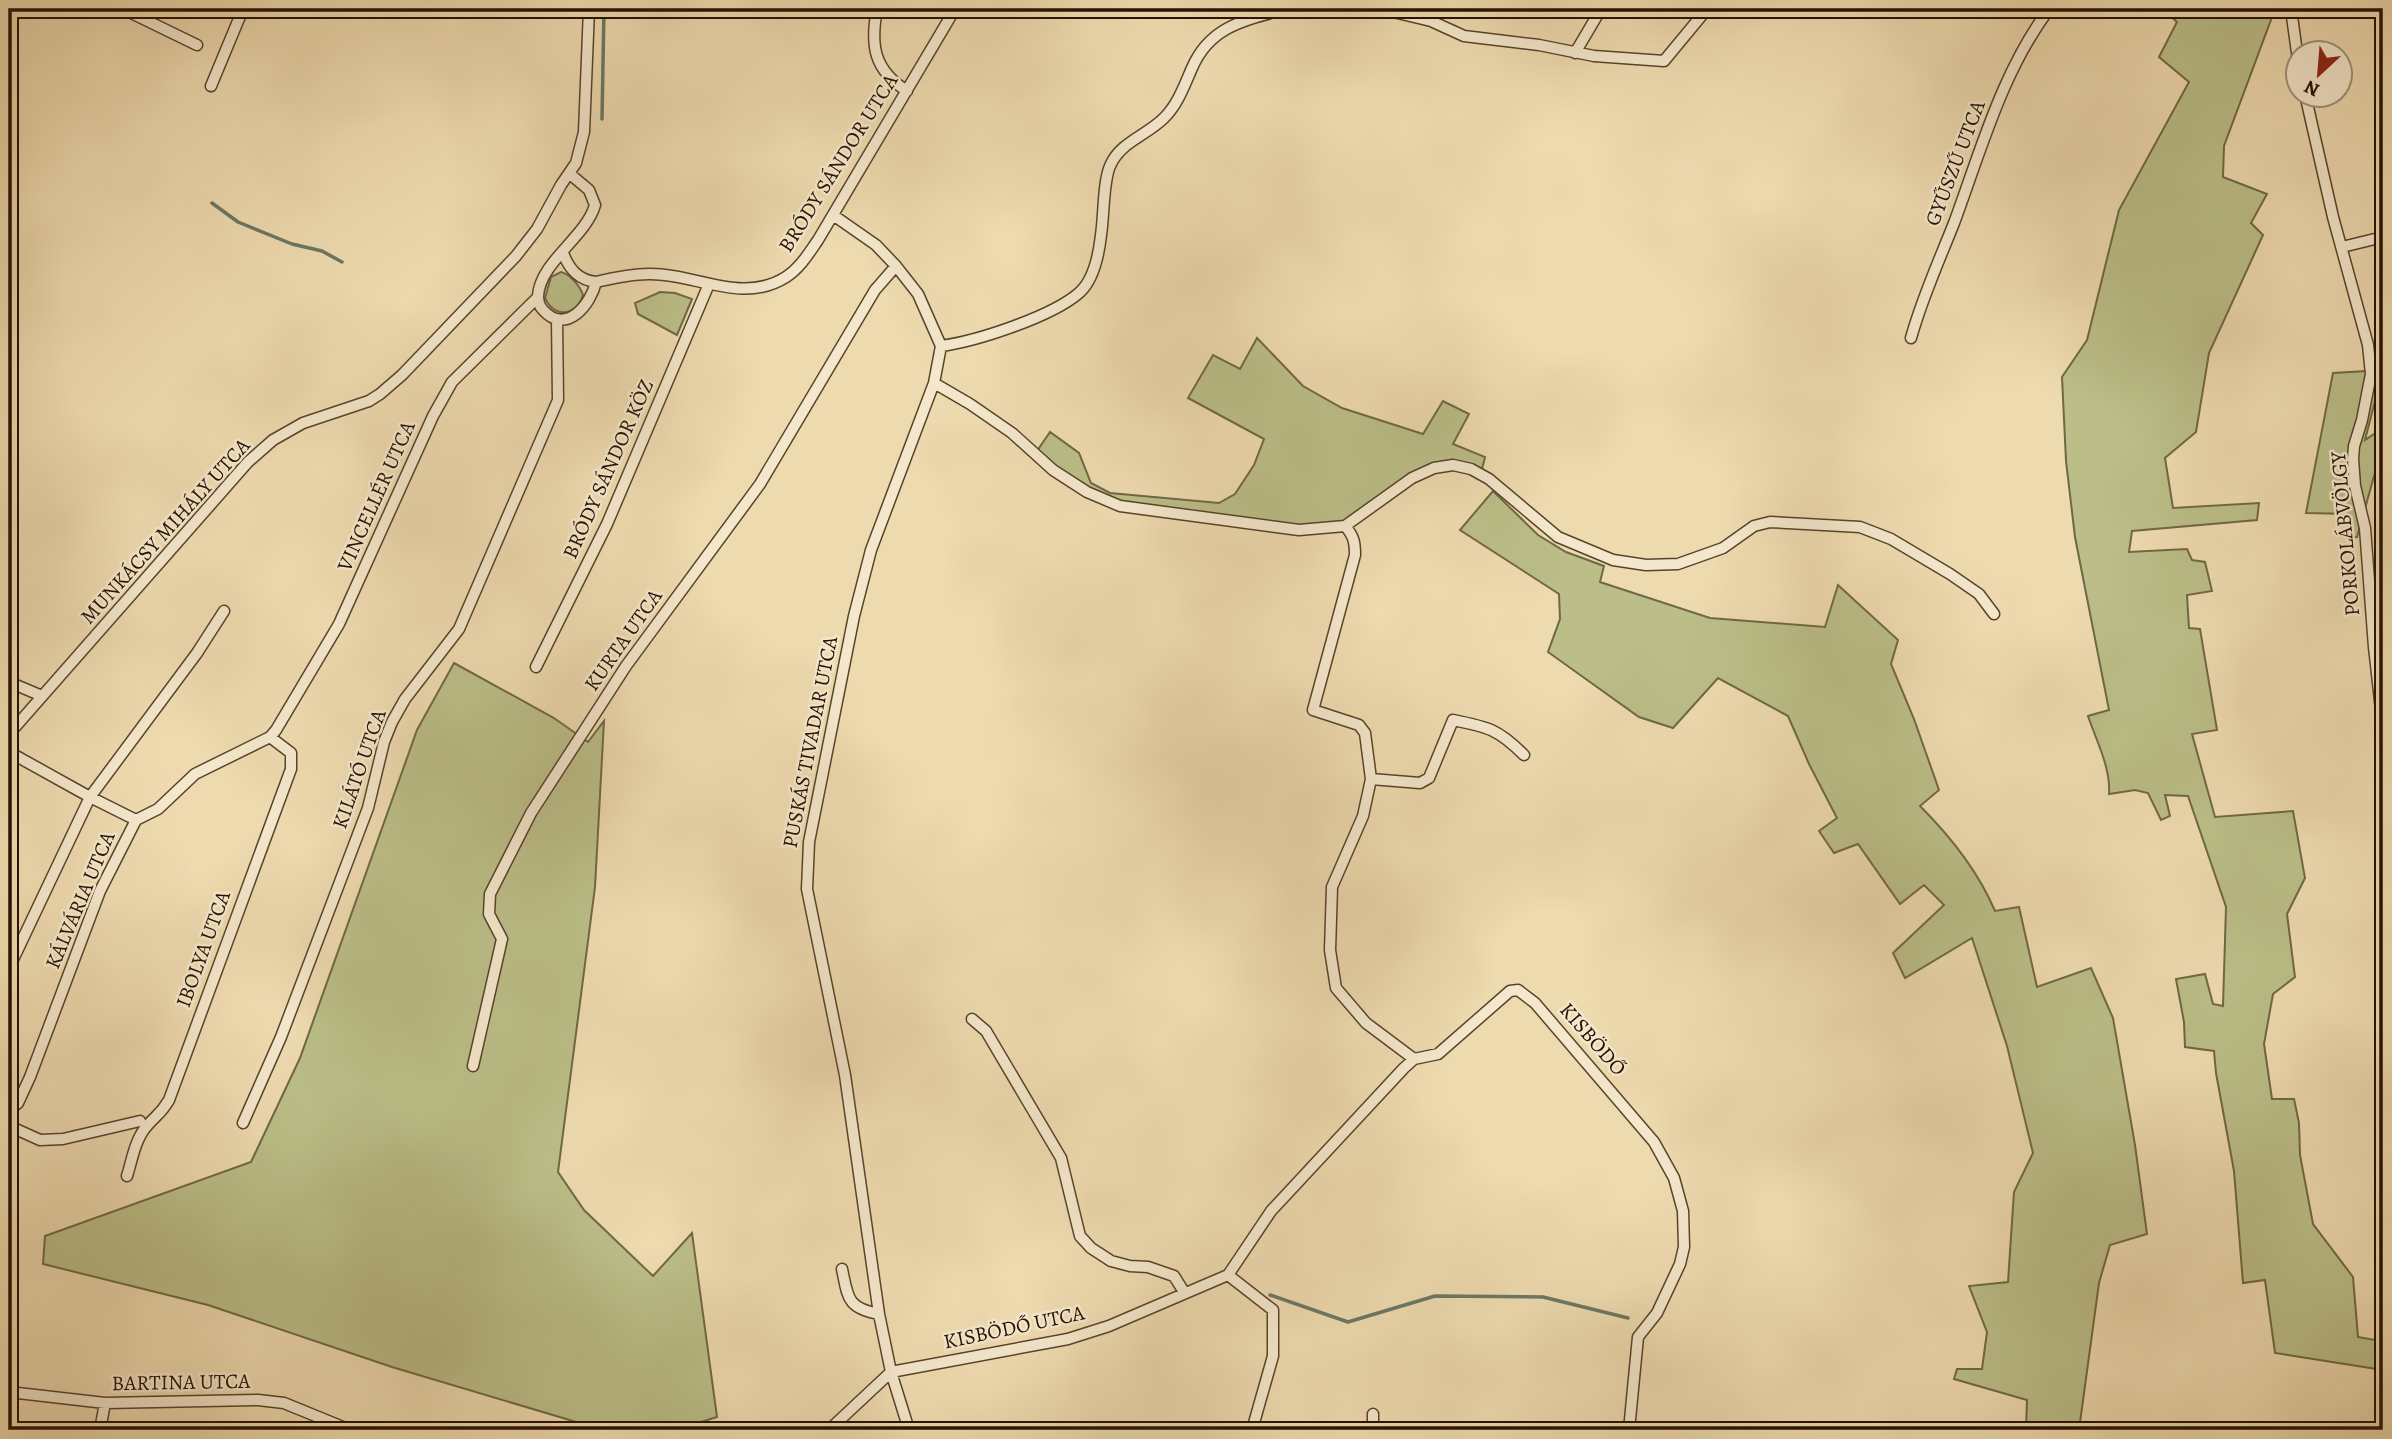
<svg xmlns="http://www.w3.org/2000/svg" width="2392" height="1439" viewBox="0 0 2392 1439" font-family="Alegreya,serif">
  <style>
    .green { fill: #bbbe88; stroke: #706844; stroke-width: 2 }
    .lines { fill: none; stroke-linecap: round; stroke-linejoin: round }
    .stream { stroke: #6c7764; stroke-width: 3.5 }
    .street-casing { stroke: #57432c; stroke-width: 13 }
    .street { stroke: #f4e7cb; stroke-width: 10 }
    .labels { text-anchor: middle; stroke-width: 5; stroke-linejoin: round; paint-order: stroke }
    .street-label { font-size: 21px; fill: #251100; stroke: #f4e7cb }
  </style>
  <rect width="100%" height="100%" fill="#eedaaf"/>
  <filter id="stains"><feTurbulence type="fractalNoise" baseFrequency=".00286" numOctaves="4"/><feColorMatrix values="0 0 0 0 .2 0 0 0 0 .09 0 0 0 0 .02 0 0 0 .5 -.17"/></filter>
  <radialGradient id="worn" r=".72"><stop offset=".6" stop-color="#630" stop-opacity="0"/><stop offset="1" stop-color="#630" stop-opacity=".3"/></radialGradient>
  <path class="green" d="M2162,9H2275L2224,146L2223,177L2267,194L2251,223L2263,235L2209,353L2196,432L2165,458L2173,508L2259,503L2257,520L2132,531L2129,552L2187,549L2192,560L2205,562L2212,591L2187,595L2189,628L2200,629L2217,730L2192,734L2215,817L2293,811L2305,878L2287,914L2295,977L2273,994L2264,1044L2272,1099H2294L2299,1123L2300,1155L2313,1224L2353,1277L2358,1337L2381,1341L2383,1370L2275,1353L2265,1280L2243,1283L2234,1171L2216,1073L2214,1051L2185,1047L2184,1022L2176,979L2205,974L2213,1004L2223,1006L2226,907L2188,796L2165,795L2170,816L2161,820L2148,793L2135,790L2109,794C2111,768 2096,740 2088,716L2109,710L2075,537L2066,461L2062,377L2087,340L2119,210L2189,82L2159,57L2177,22Z
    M561,272C570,274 580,286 583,295C577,316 554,319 545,298L551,277Z
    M660,292L675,293L692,299L677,335L638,314L635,303Z
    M1257,338L1303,386L1342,408L1423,434L1443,401L1469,414L1453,444L1485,457L1481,473L1471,469L1434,468L1345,526L1299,530L1120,506L1087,492L1035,454L1050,432L1079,453L1091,483L1110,493L1219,503L1235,494L1254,465L1264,439L1188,398L1213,355L1240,369Z
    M2383,370L2365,440L2383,428V459L2378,462L2357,537L2348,538L2349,514L2306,513L2333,373Z
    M1493,491L1538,535L1566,552L1604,566L1600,582L1710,618L1825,627L1838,585L1898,640L1891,664L1914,719L1939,790L1920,806C1951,837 1978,871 1995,911L2019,907L2037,987L2091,968L2113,1018L2135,1145L2147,1234L2110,1245L2099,1283L2079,1430H2026L2027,1400L1954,1379L1957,1369H1982L1987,1332L1969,1286L2008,1282L2014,1192L2033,1153L2007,1046L1972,938L1905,978L1893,953L1944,905L1924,885L1900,904L1858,844L1834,853L1819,831L1837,818L1809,764L1788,716L1718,678L1673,728L1639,717L1548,652L1560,619L1559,594L1460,530Z
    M454,663L554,718L588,742L604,721L595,887L558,1172L584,1210L653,1276L692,1233L717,1417L676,1430H603L392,1367L208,1305L43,1264L45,1236L251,1162L300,1058L417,730Z"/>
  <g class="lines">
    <path class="stream" d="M782,11L783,9
      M602,119L604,9
      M212,203L238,222L292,244L322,251L342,262
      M1270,1295L1348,1322L1435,1296L1543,1297L1628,1318"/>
    <defs>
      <path id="street" d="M123,9L197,45
        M877,9C870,46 874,70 907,91
        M1366,9L1385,10L1431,21L1464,36L1539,45L1594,56L1664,61L1707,9
        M2291,9L2298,60
        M1575,53L1601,9
        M211,86L243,9
        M2305,94L2333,217L2368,345L2371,374L2362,420L2354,446L2353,459L2355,486L2365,528L2374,647L2383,728
        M833,215L876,245L896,266L918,294L941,346L934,383L871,550L854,616L809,842L807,889L845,1075L879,1314L891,1372L909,1430
        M2342,247L2383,237
        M563,253C569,269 578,280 596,282C591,304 566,336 543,310C540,307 538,301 538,296C540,262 586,237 595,205L589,190L570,174
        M596,282C613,278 631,274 649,274C695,273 742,305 786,277C800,268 809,253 818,240L955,9
        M1911,338C1922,298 1939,261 1954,223C1981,150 2002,72 2049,9
        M941,346C977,341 1051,317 1079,293C1094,280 1099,253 1101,235C1104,216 1103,182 1110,166C1120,142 1146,136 1164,118C1178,104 1184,86 1192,68C1210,26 1245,20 1286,9
        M934,383L970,404L1012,433L1053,470L1087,492L1120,506L1299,530L1345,526L1412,478L1434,468L1453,465L1471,469L1489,479L1558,537L1613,560L1646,565L1678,564L1723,548L1754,526L1770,522L1860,527L1891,539L1950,574L1979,594L1994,614
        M1345,526C1354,536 1355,543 1355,555L1313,710L1359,725L1365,733L1371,779L1363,816L1332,887L1330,950L1336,988L1366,1023L1414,1059
        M536,667L607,524L709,284
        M9,682L42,696
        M9,734L248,462L273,440L303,423L369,401L380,394L402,375L516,256L537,229L561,185L576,163L584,132L589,9
        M9,752L90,797L197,653L224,611
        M1371,779L1420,783L1429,778L1453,720C1488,727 1498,729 1524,755
        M9,968L90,797L136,820
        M972,1019L986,1031L1061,1158L1080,1236L1091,1248L1111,1261L1130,1266L1148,1267L1174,1276L1184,1292
        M473,1066L502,939L489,914L490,894L531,813L626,666L760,484L875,290L896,266
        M9,1110L18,1103L30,1077L100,891L136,820L158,809L195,774L270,737L276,730L339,624L433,416L452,382L538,297
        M243,1123L281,1037L368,808L384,742L392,722L405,699L459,629L558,400L557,319
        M9,1126L40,1140L63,1139L140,1121
        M127,1176C132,1160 135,1140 146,1127C155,1116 161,1114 169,1100L291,769V753L270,737
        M842,1269C848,1298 847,1308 879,1314
        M1228,1275L1273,1310V1356L1252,1430
        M9,1392L105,1403L258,1400L284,1403L350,1430
        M1373,1414V1430
        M100,1430L105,1403
        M829,1430L891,1372L1068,1339L1109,1326L1228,1275L1271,1211L1404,1068L1414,1059L1438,1054L1510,991L1518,990L1535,1003L1654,1142L1674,1178L1683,1211L1684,1247L1680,1264L1657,1313L1638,1337L1629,1430"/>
    </defs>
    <use href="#street" class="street-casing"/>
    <use href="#street" class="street"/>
  </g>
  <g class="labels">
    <g class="street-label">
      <text transform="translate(838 163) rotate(-58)" y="7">BRÓDY SÁNDOR UTCA</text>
      <text transform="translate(1955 163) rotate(-69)" y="7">GYŰSZŰ UTCA</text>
      <text transform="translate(608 469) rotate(-66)" y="7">BRÓDY SÁNDOR KÖZ</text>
      <text transform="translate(376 496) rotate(-66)" y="7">VINCELLÉR UTCA</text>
      <text transform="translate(165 531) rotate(-48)" y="7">MUNKÁCSY MIHÁLY UTCA</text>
      <text transform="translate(2345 534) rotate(-95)" y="7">PORKOLÁBVÖLGY</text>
      <text transform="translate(623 640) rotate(-55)" y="7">KURTA UTCA</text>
      <text transform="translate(810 742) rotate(-79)" y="7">PUSKÁS TIVADAR UTCA</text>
      <text transform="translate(359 769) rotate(-71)" y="7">KILÁTÓ UTCA</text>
      <text transform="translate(80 900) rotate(-67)" y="7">KÁLVÁRIA UTCA</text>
      <text transform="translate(203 949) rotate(-70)" y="7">IBOLYA UTCA</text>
      <text transform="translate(1593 1039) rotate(49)" y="7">KISBÖDŐ</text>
      <text transform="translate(1014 1327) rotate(-12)" y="7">KISBÖDŐ UTCA</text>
      <text transform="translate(181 1382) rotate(-1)" y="7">BARTINA UTCA</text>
    </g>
  </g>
  <rect width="2392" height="1439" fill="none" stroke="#eedaaf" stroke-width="35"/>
  <rect x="10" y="10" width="2371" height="1418" fill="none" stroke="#251100" stroke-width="3.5"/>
  <rect x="18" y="18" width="2357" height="1404" fill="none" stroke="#251100" stroke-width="2"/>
  <g transform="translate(2319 74) rotate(206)"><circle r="33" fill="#f4e7cb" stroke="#a1917a" stroke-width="2"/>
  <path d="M0-5L12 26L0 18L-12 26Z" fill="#8f2418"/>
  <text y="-10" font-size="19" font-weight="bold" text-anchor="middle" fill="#251100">N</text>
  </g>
  <rect width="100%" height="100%" filter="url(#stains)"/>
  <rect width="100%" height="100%" fill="url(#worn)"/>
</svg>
